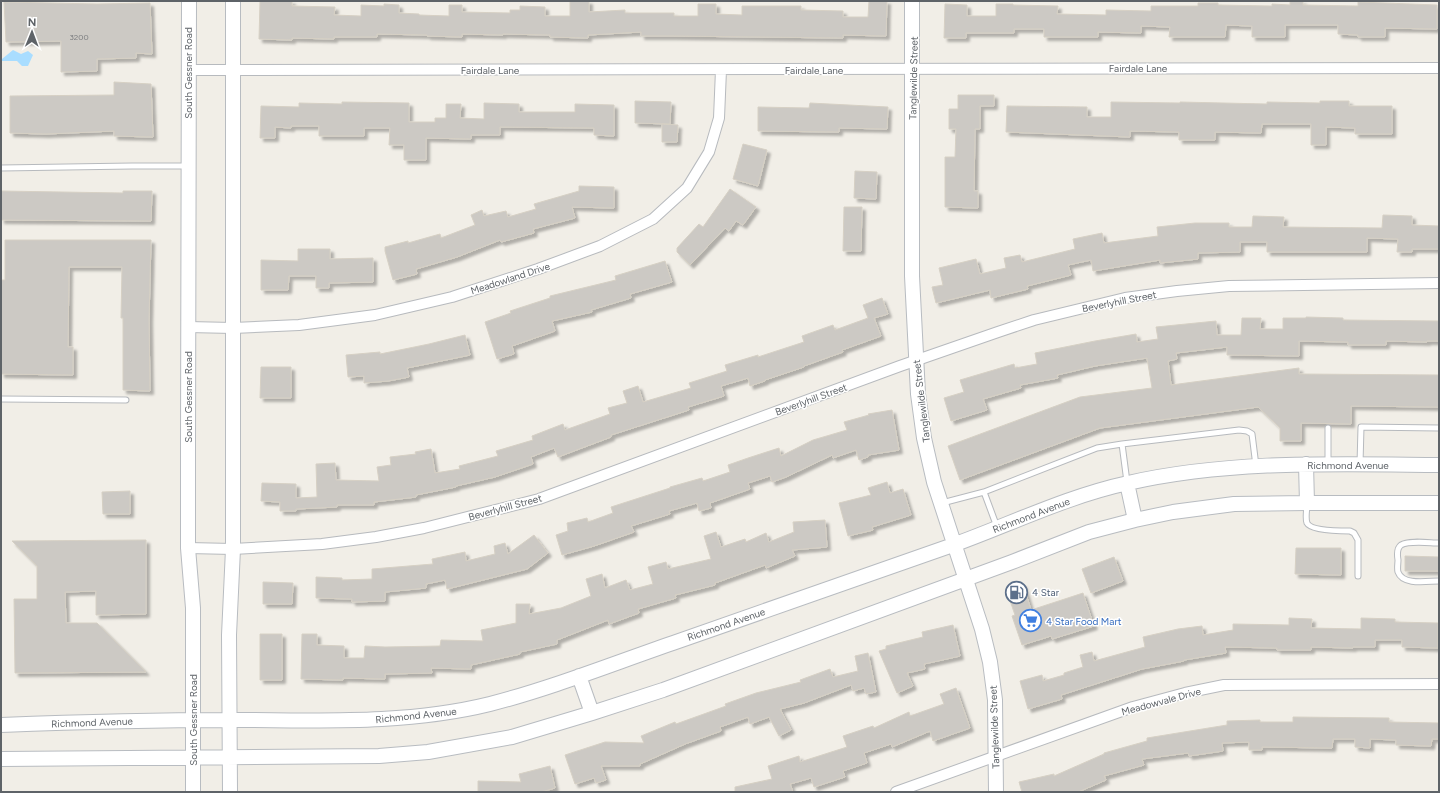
<svg xmlns="http://www.w3.org/2000/svg" width="1440" height="793" viewBox="0 0 1440 793" font-family="Figtree,sans-serif">
  <style>
    .water { fill: #a9ddff }
    .building { fill: #ccc9c4; stroke: #d6d0c4; filter: url(#shadow) }
    .lines { fill: none; stroke-linecap: round; stroke-linejoin: round }
    .lane-casing { stroke: #b7babe; stroke-width: 7 }
    .street-casing { stroke: #b7babe; stroke-width: 12 }
    .secondary-casing { stroke: #b8bcc1; stroke-width: 16 }
    .lane { stroke: #fff; stroke-width: 5 }
    .street { stroke: #fff; stroke-width: 10 }
    .secondary { stroke: #fff; stroke-width: 14 }
    .labels { text-anchor: middle; stroke-width: 3; stroke-linejoin: round; paint-order: stroke }
    .number-label { font-size: 8px; fill: #7a7c7f }
    .street-label { font-size: 10px; fill: #5e6368; stroke: #fff }
    .service-label { font-size: 10px; fill: #4e5e75; stroke: #fff; text-anchor: start }
    .shop-label { font-size: 10px; fill: #366cbe; stroke: #fff; text-anchor: start }
  </style>
  <defs>
    <filter id="shadow"><feDropShadow dx="3.5" dy="3.5" stdDeviation="1" flood-color="#0004"/></filter>
  </defs>
  <rect width="100%" height="100%" fill="#f1eee7"/>
  <path class="water" d="M13,50L21,54L28,51L33,55L28,66H22L17,61H2V59Z"/>
  <path class="building" d="M260,1H292V6L335,7L334,15L361,16V5L384,6V4L399,5V13L419,14V15L449,16V5H462V12L510,13V10H520V6L545,7V16H570V1H589V12L625,10V13H674V16H698V4H716V14L742,15V6H801V10L843,11V17H868L869,1H887L886,36L843,35V38L673,36H641V32L588,35V38L550,37V35L503,34V35L462,34V37L427,36V35L377,34V37H334V39L292,38V40L259,39Z
    M1290,1H1303V5L1358,6V2L1437,5V29L1385,28V37H1358V35L1338,34V25H1285V37H1252V26L1226,25L1225,37H1169L1170,27L1141,26V33L1098,32V37H1044V29H1014V33H966V38H944L945,4L967,5V16H996V4H1013V5L1058,6L1057,14L1106,15V10L1151,11V6H1198V3H1218V5L1272,6V4L1290,5Z
    M4,2L97,4L150,3L152,54L136,53V58L97,59V71L61,72V41L6,42Z
    M114,82L151,84L153,137L114,136V131L46,134L10,133V96L114,95Z
    M958,95H994V106H980V129H975L974,191H978V208L945,207V157H955L956,129H949V109H958Z
    M635,101L671,102L670,124L635,123Z
    M1320,101H1349V106H1392V134H1355V128L1326,127V145H1311V124H1262L1261,133L1215,132V140H1179V132L1130,131V137L1006,132L1007,106L1087,107V117H1111V102L1180,103V102L1267,104V102L1320,103Z
    M342,102L409,103V122H435V118H446V104H461L460,118L484,119V103L519,104V112H575V104L614,105V136L594,135V128L500,127V135H471V139L426,138V160H404V145H389L390,128H364V136H319V126H291V128L275,127V138H260L261,106L299,107V103L342,104Z
    M810,103L888,107L887,129L839,128V132L758,131V107L809,108Z
    M662,124L678,125L677,142H662Z
    M743,144L767,150L758,186L733,179Z
    M855,171L877,172L876,199L854,198Z
    M579,186L614,187V208L572,207L575,218L533,229L534,233L501,242L500,240L457,257L416,269L417,274L393,280L385,251V247L408,241V243L440,234L441,238L475,225L471,215L482,210L484,216L506,211L508,217L536,209L534,204L579,191Z
    M730,189L756,207L743,225L736,221L729,231L725,228L690,265L677,252V248L699,224L703,227Z
    M1,191L123,193V191H152L151,221L1,220Z
    M844,207H862L861,251H843Z
    M1383,215L1412,216V225L1439,226V249H1412V252H1397L1398,239L1367,238V252H1267V242H1240V252L1198,253V259L1160,263V260L1093,271L1091,260L1068,265L1071,275L1027,286L1028,289L991,298L990,290L936,303L932,287L943,285L939,268L976,259L980,274L1006,268L1004,258L1020,255L1022,262L1075,249L1073,239L1102,233L1104,243L1158,236L1157,227L1195,223H1229V227H1252L1253,216L1284,217L1283,227L1382,228Z
    M5,240H151L149,320L150,391L123,390V318H121L122,267H69L68,347H73V375L1,374V280H5Z
    M298,249H330V259L373,258V282L329,283V288H316V276H289L288,290H261V260L298,261Z
    M665,261L672,282L630,294L631,298L591,310L592,312L552,321L555,331L512,346L514,354L497,359L485,322L511,313L510,311L550,298V296L616,280L615,276Z
    M882,298L888,314L874,318L881,336L842,350L843,352L804,366V367L765,380V381L750,386L748,378L721,386L724,396L688,407L689,410L611,435V437L558,457L554,448L531,457L533,464L495,477L456,486V487L416,495V497L374,502V505H337V507L296,509V511H280V502L261,501L262,483L296,484V498L317,497L316,464L335,463L336,480L379,481L377,467L391,465L390,457L416,454L415,452L431,449L435,473L460,469L459,466L498,456L496,451L533,440L532,436L563,424L565,430L610,414L608,408L627,403L623,391L638,386L643,402L691,388L689,383L727,371L725,365L758,355V357L804,342L802,336L833,325L835,330L868,318L863,305Z
    M1306,317L1343,318V320L1439,321V341H1427V342L1386,341V345H1348V342L1299,341V356L1227,355V347L1176,353L1177,359L1168,361L1171,385L1299,368V374L1439,375V407L1351,406V424L1301,423V441H1280V428L1258,407L1100,428L960,480L948,446L1080,397L1152,388L1147,358L1095,366L1057,375L1058,378L1020,385L1021,388L983,399L987,410L951,421L944,398L964,392L960,380L1014,364L1015,368L1037,364L1035,353L1095,341L1136,334L1137,342L1158,339L1156,327L1216,321L1217,335H1241L1242,318H1261L1260,329H1283V318H1306Z
    M465,335L470,355L407,368L409,377L388,381L364,383V376L348,377L346,355L380,352V354L429,344Z
    M261,367H291V398H260Z
    M892,410L899,450L868,455V457L859,460L856,450L833,458L832,455L786,477L772,482L770,476L748,483L750,489L710,503L711,508L699,511L697,503L669,511L670,514L631,526L634,532L594,546L562,555L556,535L568,531L567,523L587,518L588,522L613,513L611,507L670,488V487L702,478L703,481L730,472L728,465L748,458L779,448L781,456L813,440L847,430L844,422L869,415L868,414Z
    M887,482L890,493L903,489L911,515L872,527L873,530L848,536L839,503L871,495L868,488Z
    M130,491V514H103L102,492Z
    M825,520L827,547L792,550L795,556L766,568L765,565L715,583V585L675,595L676,598L638,609L639,613L609,624L608,620L557,640V644L520,652V654L471,665V669L431,668L432,673L385,674V679L343,678V680L301,679L302,634H317V645L344,646V658H364L365,646L385,647L440,646L441,640L483,641L481,630L516,623V604H530L529,614L561,608L591,596L586,579L602,574L605,588L626,580L630,590L653,584L648,567L666,562L668,569L711,559L704,536L716,532L721,547L745,539L746,542L766,533L769,542L794,532L793,522Z
    M534,535L548,553L527,569L447,589L445,580L426,584V588L385,592V601L352,602V599L316,598V577L342,578V580L372,579V569L433,564L432,559L465,552L466,561L495,554L494,546L505,543L508,554Z
    M146,540V614L96,615V591L65,592L66,623H97L146,672L15,673L14,599H37V566L12,541Z
    M1296,548H1341V575L1295,574Z
    M1405,556L1439,557V571H1405Z
    M1114,557L1123,581L1091,593L1082,569Z
    M263,582L293,583L292,604H263Z
    M1023,584L1031,610L1083,593L1094,626L1052,639L1051,636L1022,645L1012,616L1015,615L1006,589Z
    M1289,618L1312,619L1311,628L1361,629V618L1395,619V622L1438,623V648L1402,647V640H1375V647H1353V648L1311,647V650H1277V648L1225,647L1226,653L1184,660V661L1142,669L1061,695L1062,699L1028,709L1020,681L1042,675L1043,681L1064,675V673L1083,667L1080,655L1092,652L1094,661L1145,647L1143,637L1178,629L1202,626L1203,635L1233,630V624L1289,625Z
    M953,625L960,656L924,664L925,669L907,673L913,686L897,693L879,651L886,649V646L923,637L922,632Z
    M260,634H282V680H260Z
    M868,653L876,692L866,694L864,688L853,691L851,685L804,703L780,709L791,730L779,736L769,717L750,724L748,717L720,727L721,731L685,744L640,764V766H601L606,780L596,783L594,778L575,784L565,755L605,742L644,743L641,736L675,722L676,724L726,706L725,704L756,693L801,682L800,680L830,669L833,677L858,671L855,656Z
    M956,688L970,728L933,741L930,731L892,747L891,744L864,753L867,763L843,771L845,777L814,787L811,778L790,784L793,792H735V787L772,779L768,766L799,756L800,762L847,747L843,736L873,726L874,728L909,712L910,716L944,704L940,694Z
    M1293,717L1389,718V722L1439,723V739H1432L1431,746L1396,745V740L1370,739V748L1355,747V739H1333L1332,748L1262,747V750H1249V742L1222,743L1223,751L1189,756L1188,753L1142,759L1144,765L1104,776L1106,780L1078,792H1022L1019,782L1054,774V776L1104,754V753L1147,741V738L1227,725V721L1260,720V722H1293Z
    M550,766L555,788L541,792H478V781L521,782L519,774Z"/>
  <g class="lines">
    <defs>
      <path id="lane" d="M1,168L132,166H187
        M1,399L126,400
        M1122,444L1127,482
        M1328,463V428
        M1360,464L1361,427L1439,428
        M942,503L984,492
        M1307,504C1307,509 1305,518 1307,523C1311,531 1341,531 1350,531L1354,533L1358,540V576
        M997,527L984,492L1097,448L1122,444L1239,430L1247,431L1252,434L1256,466
        M1439,543C1430,543 1409,540 1401,545C1397,548 1397,554 1398,560C1398,563 1397,569 1398,572C1403,586 1428,581 1439,581"/>
      <path id="street" d="M189,70L1439,68
        M188,327L233,328L299,325L375,315L452,297L538,269L600,246L653,219L687,188L709,152L719,118L721,70
        M188,548L233,549L322,544L376,537L424,528L539,499L900,366L998,332L1034,320L1125,298L1177,291L1229,286L1439,283
        M896,792L1133,707L1185,693L1224,685L1439,684"/>
      <path id="secondary" d="M189,1L188,445V548L193,608V792
        M912,1V276L918,394L924,438L934,482L982,629L990,662L995,700L996,792
        M1306,464L1307,503
        M1127,483L1135,520
        M579,676L592,713
        M1,725C78,722 154,720 231,720C317,720 405,725 490,704C552,688 612,664 673,643C766,610 860,578 953,545C1011,524 1068,496 1128,483C1230,460 1335,464 1439,465
        M1,759L379,756L428,752L512,737L592,713L663,690L1012,562L1089,532L1135,520L1173,512L1234,504L1307,503H1439
        M230,792L229,635L233,549V1"/>
    </defs>
    <use href="#lane" class="lane-casing"/>
    <use href="#street" class="street-casing"/>
    <use href="#secondary" class="secondary-casing"/>
    <use href="#lane" class="lane"/>
    <use href="#street" class="street"/>
    <use href="#secondary" class="secondary"/>
  </g>
  <defs>
    <symbol id="fuel-ring" viewBox="-11 -11 22 22"><circle r="9.5" fill="#fff" stroke="#5c6f8a" stroke-width="1.5"/><path d="M-5.5-6h7V0h2V4h1.3V-2.5L3-4.5l.8-.8L6-3V5H2.5V1h-1V6h-7ZM-4.2-4.7v3.2H.2V-4.7Z" fill="#5c6f8a"/></symbol>
    <symbol id="supermarket-ring" viewBox="-11 -11 22 22"><circle r="9.5" fill="#fff" stroke="#3f7fe0" stroke-width="1.5"/><path d="M-6-5.5h2.5l.6 2H6L4.5 2H-2.5L-4.4-4H-6ZM-1.5 3.2a1.3 1.3 0 1 0 .1 0ZM3 3.2a1.3 1.3 0 1 0 .1 0Z" fill="#3f7fe0"/></symbol>
  </defs>
  <g fill-rule="evenodd">
    <use href="#fuel-ring" x="1004" y="580" width="25" height="25"/>
    <use href="#supermarket-ring" x="1018" y="608" width="25" height="25"/>
  </g>
  <g class="labels">
    <g class="number-label">
      <text x="79" y="40">3200</text>
    </g>
    <g class="street-label">
      <text x="1138" y="72">Fairdale Lane</text>
      <text x="490" y="74">Fairdale Lane</text>
      <text x="814" y="74">Fairdale Lane</text>
      <text transform="translate(188 73) rotate(-90)" y="4">South Gessner Road</text>
      <text transform="translate(913 78) rotate(-89)" y="4">Tanglewilde Street</text>
      <text transform="translate(510 278) rotate(-18)" y="4">Meadowland Drive</text>
      <text transform="translate(1119 301) rotate(-11)" y="4">Beverlyhill Street</text>
      <text transform="translate(188 397) rotate(-90)" y="4">South Gessner Road</text>
      <text transform="translate(811 399) rotate(-20)" y="4">Beverlyhill Street</text>
      <text transform="translate(921 401) rotate(-97)" y="4">Tanglewilde Street</text>
      <text x="1348" y="469">Richmond Avenue</text>
      <text transform="translate(505 507) rotate(-15)" y="4">Beverlyhill Street</text>
      <text transform="translate(1031 515) rotate(-21)" y="4">Richmond Avenue</text>
      <text transform="translate(726 624) rotate(-19)" y="4">Richmond Avenue</text>
      <text transform="translate(1161 701) rotate(-15)" y="4">Meadowvale Drive</text>
      <text transform="translate(416 715) rotate(-6)" y="4">Richmond Avenue</text>
      <text transform="translate(193 720) rotate(-90)" y="4">South Gessner Road</text>
      <text transform="translate(92 722) rotate(-2)" y="4">Richmond Avenue</text>
      <text transform="translate(994 727) rotate(-92)" y="4">Tanglewilde Street</text>
    </g>
    <g class="service-label">
      <text x="1032" y="596">4 Star</text>
    </g>
    <g class="shop-label">
      <text x="1046" y="625">4 Star Food Mart</text>
    </g>
  </g>
  <rect width="1440" height="793" fill="none" stroke="#5e6368" stroke-width="4"/>
  <g transform="translate(32 32) rotate(1)" stroke="#ffffff" stroke-width="3" paint-order="stroke">
  <path d="M0-3L7 15L0 10L-7 15Z" fill="#5e6368"/>
  <text y="-6" font-size="11" font-weight="bold" text-anchor="middle" fill="#5e6368">N</text>
  </g>
</svg>
